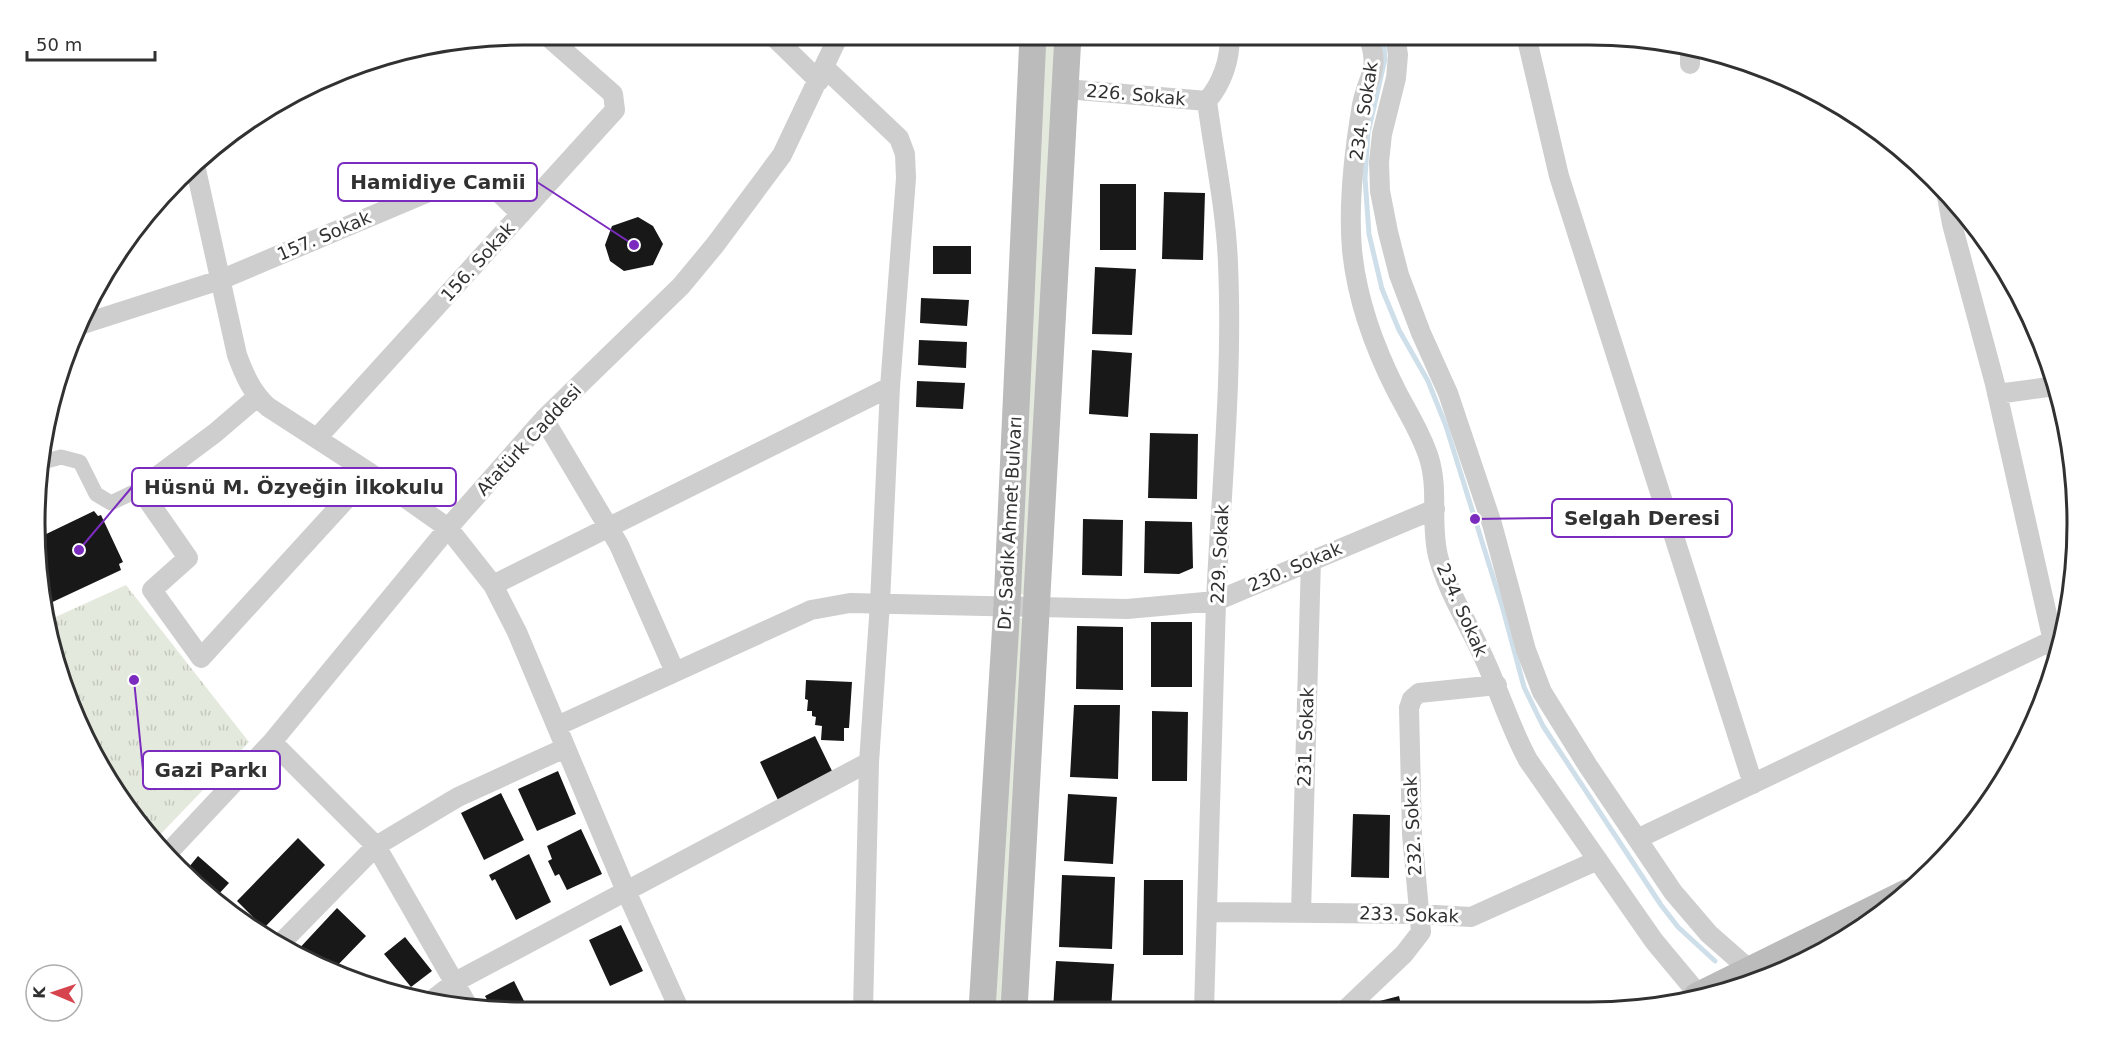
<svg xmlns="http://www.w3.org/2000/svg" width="2112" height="1047" viewBox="0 0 2112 1047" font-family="'DejaVu Sans',sans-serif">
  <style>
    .grass { fill: #e4e9dd }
    .park { fill: url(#park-tufts) }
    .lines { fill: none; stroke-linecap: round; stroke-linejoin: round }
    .stream { stroke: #cfdfea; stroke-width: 5 }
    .building { fill: #181818 }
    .pedestrian { stroke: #cecece; stroke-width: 15 }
    .minor { stroke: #cecece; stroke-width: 20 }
    .secondary { stroke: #bbb; stroke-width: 27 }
    .labels { text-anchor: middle; stroke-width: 6; stroke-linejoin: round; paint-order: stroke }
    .street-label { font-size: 18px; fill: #313131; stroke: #fff }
    .rim { fill: none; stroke: #313131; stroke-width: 3 }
    .leader { fill: none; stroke: #7b2cbf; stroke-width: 2 }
    .callout-dot { fill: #7b2cbf; stroke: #fff; stroke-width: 2 }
    .callout { fill: #fff; stroke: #7b2cbf; stroke-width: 2 }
    .callout-label { font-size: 20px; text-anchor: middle; font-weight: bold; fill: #313131 }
  </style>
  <defs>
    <pattern id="park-tufts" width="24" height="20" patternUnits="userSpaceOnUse" patternTransform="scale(1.5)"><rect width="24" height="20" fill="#e4e9dd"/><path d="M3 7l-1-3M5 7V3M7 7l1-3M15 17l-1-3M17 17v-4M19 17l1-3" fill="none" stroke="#c4c8be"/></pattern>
  </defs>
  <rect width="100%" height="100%" fill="#fff"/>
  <path class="grass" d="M1044,35H1055L1027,595L1017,594Z
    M1016,617L1025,619L1003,1010H991Z"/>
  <path class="park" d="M126,585L249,742L156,839L85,740L49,620Z"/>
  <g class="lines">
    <path class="stream" d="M1383,35L1385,59L1368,133L1365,178L1369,234L1382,289L1399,330L1428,381L1446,426L1503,609L1524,687L1543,726L1661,905L1678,927L1715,961"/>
  </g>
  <path class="building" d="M1100,184H1136V250H1100Z
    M1164,192L1205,193L1203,260L1162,259Z
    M638,217L653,226L663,244L653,265L624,271L610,261L605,245L612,226Z
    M933,246H971V274H933Z
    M1095,267L1136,269L1132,335L1092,334Z
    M921,298L969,300L967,326L920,323Z
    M919,340L967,342L966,368L918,365Z
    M1092,350L1132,353L1128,417L1089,414Z
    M917,381L965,383L963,409L916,407Z
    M1150,433L1198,434L1197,499L1148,498Z
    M94,511L98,516L101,515L123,562L119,564L121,570L44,606L39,587L40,537Z
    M1083,519L1123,520L1122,576L1082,575Z
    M1145,521L1192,522L1193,568L1179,574L1144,573Z
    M1151,622H1192V687H1151Z
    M1077,626L1123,627V690L1076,689Z
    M806,680L852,682L849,728H844V741L821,740L822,726L815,725L816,717L812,716V711H807L808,700L805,699Z
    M1074,705H1120L1118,779L1070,777Z
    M1152,711L1188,712L1187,781H1152Z
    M815,736L833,773L778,800L760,762Z
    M558,771L576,814L537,831L518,789Z
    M501,793L524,840L484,860L461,813Z
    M1068,794L1117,797L1113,864L1064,861Z
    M1353,814L1390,815L1389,878L1351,877Z
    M581,829L602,874L567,890L559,874L555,876L548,861L552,859L547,846Z
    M298,838L325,865L264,928L237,901Z
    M529,854L551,902L516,920L495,879L492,881L489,875Z
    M198,856L229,883L216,897L184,873Z
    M1062,875L1115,877L1112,949L1059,947Z
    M1144,880H1183V955H1143Z
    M337,908L366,936L332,971L308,962L295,953Z
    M621,925L643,971L610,986L589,940Z
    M405,937L432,971L411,987L384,954Z
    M1056,961L1114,964L1111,1010H1053Z
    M514,981L529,1011H493L485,996Z
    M1399,996L1402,1009H1353V1008Z"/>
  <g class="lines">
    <path class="pedestrian" d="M43,462L61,457L80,462L96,494L111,503L140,489"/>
    <path class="minor" d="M772,35L819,81
      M1368,35C1381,71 1368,74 1362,105C1354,152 1348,203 1352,250C1357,301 1374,347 1397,392C1408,413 1422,435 1429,458C1439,490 1430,523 1438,556C1446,588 1469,625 1483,656C1499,690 1510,727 1528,760L1654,941L1699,995
      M1395,35L1398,55L1396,78L1382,134L1379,162L1380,191L1388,232L1399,275L1421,333L1448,393L1492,524L1526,650L1542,692L1588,766L1673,892L1709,934L1750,970
      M1526,35L1559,176L1753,784
      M1690,64V47
      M357,65L371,60
      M825,68L899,138L905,154L906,178L890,387L880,603L869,762L863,1010
      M1066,89L1207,101
      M1207,101C1223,82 1230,60 1230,35
      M195,165L237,355C244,374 252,393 268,407L370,473L448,528L493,585L517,632L626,891L680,1011
      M1946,191L1952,224L1995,384L2057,659
      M83,324L220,280L457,180L477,179L491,185L521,214
      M1997,394L2056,386
      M257,397L215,433L140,489L188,558L152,590L201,658L370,473
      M544,419L619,545L675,672
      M317,438L615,110L613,94L546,35
      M493,585L890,387
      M557,726L811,610L850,603L1127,609L1216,601L1435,509
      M272,742L376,846L469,1008
      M1637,839L2053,640
      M167,854L272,742L448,528L544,419L681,286L715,245L782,155L839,35
      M1208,912L1418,914L1471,917L1598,860
      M1301,913L1311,560
      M281,943L376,846L458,797L565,748
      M431,1001L455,982L869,762
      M1346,1009L1404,954L1421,932L1412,834L1409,708L1412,699L1419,693L1497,685
      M1204,1010C1209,874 1211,738 1216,602C1221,490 1233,377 1228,264C1226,209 1214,155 1207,101"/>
    <path class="secondary" d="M1697,996L1906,893
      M982,1010L1007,605L1033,35
      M1014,1010L1068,35"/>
  </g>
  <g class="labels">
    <g class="street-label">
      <text transform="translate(1136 95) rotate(5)" y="6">226. Sokak</text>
      <text transform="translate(1364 111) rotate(-81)" y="6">234. Sokak</text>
      <text transform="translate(324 236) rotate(-23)" y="6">157. Sokak</text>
      <text transform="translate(478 262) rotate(-48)" y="6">156. Sokak</text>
      <text transform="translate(529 440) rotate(-47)" y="6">Atatürk Caddesi</text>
      <text transform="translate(1010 523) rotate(-87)" y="6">Dr. Sadık Ahmet Bulvarı</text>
      <text transform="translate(1220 554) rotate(-87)" y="6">229. Sokak</text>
      <text transform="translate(1295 567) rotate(-23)" y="6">230. Sokak</text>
      <text transform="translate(1462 610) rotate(66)" y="6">234. Sokak</text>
      <text transform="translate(1306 737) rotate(-88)" y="6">231. Sokak</text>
      <text transform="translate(1413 826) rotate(-93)" y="6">232. Sokak</text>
      <text transform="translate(1409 915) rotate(2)" y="6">233. Sokak</text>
    </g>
  </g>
  <path d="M0 0H2112V1047H0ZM523 45H1589A478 478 0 0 1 2067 523V524A478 478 0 0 1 1589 1002H523A478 478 0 0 1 45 524V523A478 478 0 0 1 523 45Z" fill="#fff" fill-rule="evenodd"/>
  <path class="rim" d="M523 45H1589A478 478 0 0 1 2067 523V524A478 478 0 0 1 1589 1002H523A478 478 0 0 1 45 524V523A478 478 0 0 1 523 45Z"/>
  <path class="leader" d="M634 245L537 182M79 550L132 487M1475 519L1552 518M134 680L143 770"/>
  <g class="callout-dot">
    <circle cx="634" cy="245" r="6"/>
    <circle cx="79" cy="550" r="6"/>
    <circle cx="1475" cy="519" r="6"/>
    <circle cx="134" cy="680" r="6"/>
  </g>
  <g class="callout">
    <rect x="338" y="163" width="199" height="38" rx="6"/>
    <rect x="132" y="468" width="324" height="38" rx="6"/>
    <rect x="1552" y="499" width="180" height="38" rx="6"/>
    <rect x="143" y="751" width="137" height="38" rx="6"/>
  </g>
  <g class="callout-label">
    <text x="438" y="189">Hamidiye Camii</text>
    <text x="294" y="494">Hüsnü M. Özyeğin İlkokulu</text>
    <text x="1642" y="525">Selgah Deresi</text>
    <text x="211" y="777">Gazi Parkı</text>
  </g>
  <g transform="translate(54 993) rotate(272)"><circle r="28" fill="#ffffff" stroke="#adadad" stroke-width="1.5"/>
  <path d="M0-4.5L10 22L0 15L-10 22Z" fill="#d6444e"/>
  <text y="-9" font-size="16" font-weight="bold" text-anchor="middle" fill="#313131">K</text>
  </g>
  <path d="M27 51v9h128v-9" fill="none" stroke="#313131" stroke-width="3"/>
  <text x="36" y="51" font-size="18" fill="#313131" stroke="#ffffff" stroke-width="4.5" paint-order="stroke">50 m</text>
</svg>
